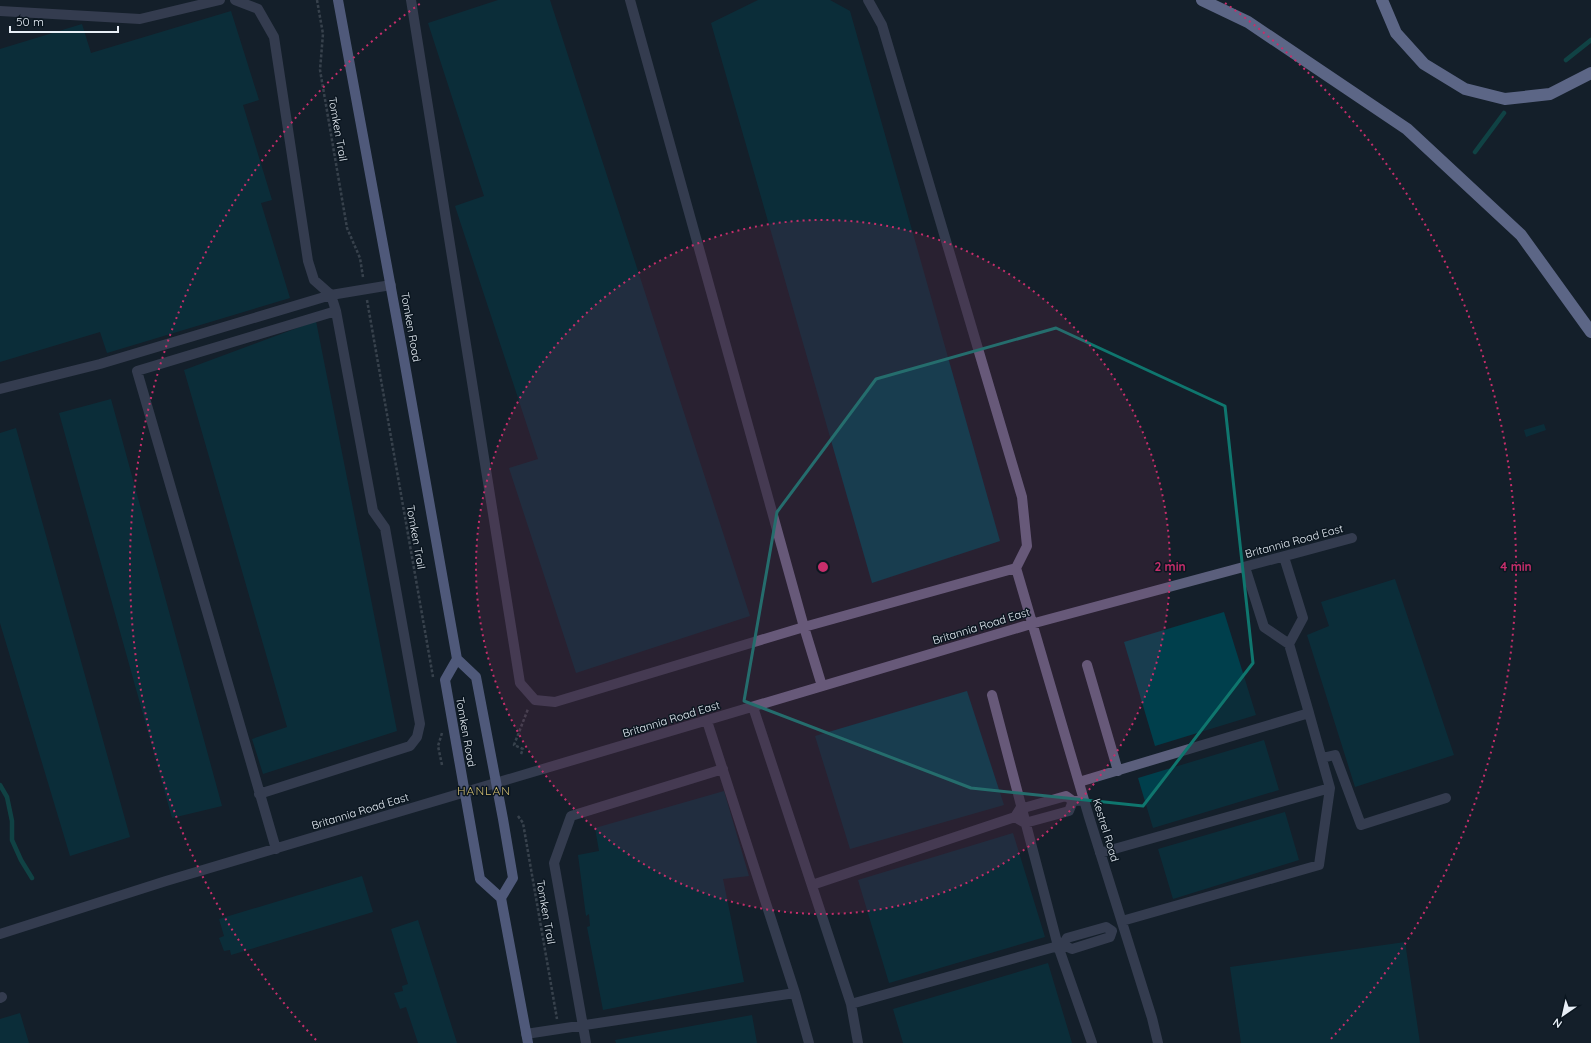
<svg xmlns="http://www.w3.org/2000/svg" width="1591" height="1043" viewBox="0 0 1591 1043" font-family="Quicksand,sans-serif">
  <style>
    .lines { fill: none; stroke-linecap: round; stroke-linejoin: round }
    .stream { stroke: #0c6d65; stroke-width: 4.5 }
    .building { fill: #003f4c }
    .path { stroke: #636c76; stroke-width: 2.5; stroke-dasharray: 3 2; stroke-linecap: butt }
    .minor { stroke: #5b5f7c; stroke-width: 10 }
    .major { stroke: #98a1dc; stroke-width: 10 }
    .highway { stroke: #b4bcf6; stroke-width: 12 }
    .marked { fill: none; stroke: #0f766e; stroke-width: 3; stroke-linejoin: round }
    .ring { fill: none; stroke: #c62e6b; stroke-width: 2; stroke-dasharray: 2 4 }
    .labels { text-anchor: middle; stroke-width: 3; stroke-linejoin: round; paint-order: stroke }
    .street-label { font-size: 11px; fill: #e8eff7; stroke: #0b1620 }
    .neighbourhood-label { font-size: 12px; letter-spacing: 1px; fill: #d3be71; stroke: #0b1620 }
    .centre { fill: #c62e6b; stroke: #0b1620; stroke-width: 2 }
    .ring-label { font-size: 12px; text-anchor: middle; font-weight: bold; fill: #c62e6b; stroke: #0b1620; stroke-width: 3; stroke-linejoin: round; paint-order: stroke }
  </style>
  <rect width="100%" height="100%" fill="#141f2a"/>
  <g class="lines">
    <path class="stream" d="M1566,60L1591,40
      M1475,152L1504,113
      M0,785L7,797L12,821V840L21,860L32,878"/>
  </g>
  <path class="building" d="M498,0H550L750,616L576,673L509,468L538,459L455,206L484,196L428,23Z
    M758,0H830L850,11L1000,541L872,583L711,23Z
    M231,11L259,100L243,105L272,200L261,203L290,298L107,353L100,332L0,362V49L82,24L91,53Z
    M316,321L397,731L263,774L252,739L287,727L184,370Z
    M111,399L222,806L172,818L59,413Z
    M1544,424L1546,430L1526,437L1524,430Z
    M16,428L130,837L70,856L0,623V433Z
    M1395,579L1454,755L1355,787L1307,635L1329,626L1321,602Z
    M1224,612L1256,715L1155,746L1124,642Z
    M967,691L1004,805L850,849L815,736Z
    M1264,740L1279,790L1153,828L1138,778Z
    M724,791L749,876L723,879L744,982L603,1010L587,927L590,926L589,914L586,916L578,855L599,851L595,828Z
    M1285,812L1299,860L1173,899L1158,849Z
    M1013,833L1045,937L889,983L858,880Z
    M362,876L373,912L231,955L230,950L224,951L219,938L224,936L219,919Z
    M418,920L457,1043H418L406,1007L400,1009L394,993L403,991L402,986L408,984L391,929Z
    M1405,942L1420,1043H1241L1230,967Z
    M1048,963L1072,1043H903L893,1009Z
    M20,1013L29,1043H0V1019Z
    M752,1015L757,1043H616L615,1040Z"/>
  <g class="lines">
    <path class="path" d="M317,0L323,34L320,70L347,228L360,258L363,277
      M367,300L433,677
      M442,733L438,746L442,765
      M521,754L523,749L514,745L528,709
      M518,816L523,823L557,1019"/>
    <path class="minor" d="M235,0L258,9L274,37L308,261L314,280L331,295L336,311L373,511L385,528L420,724L417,737L410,746L259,794
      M411,0L520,683L535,700L555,702L804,627L822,686
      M630,0L804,627L1016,568
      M868,0L882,25L1022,497L1027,546L1016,568L1089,817L1152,1018L1158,1043
      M0,11L140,19L220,0
      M0,389L100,364L331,295L391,285
      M1245,567L1264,627L1289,644L1303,618L1284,557
      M1289,644L1309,713
      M1087,665L1118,771
      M992,695L1058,946L1063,945L1072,949L1110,937L1112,931L1106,927L1067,938L1063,945
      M753,707L851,1004L858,1043
      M707,721L795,993L809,1043
      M1322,758L1335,755L1361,825L1446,798
      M1079,782L1309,713L1330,788L1100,853
      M1073,801L1069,811L1025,823L1015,817L1020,809L1066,796L1073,801L1084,800
      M276,849L137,371L336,311
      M812,885L1015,817
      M1122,921L1319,865L1330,788
      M0,934L166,881L1031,624L1352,538
      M0,998L2,997
      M851,1004L1058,946L1092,1043
      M526,1034L795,993
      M586,1043L554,863L571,816L723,769"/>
    <path class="major" d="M338,0L402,348L457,659L476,677L503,819L513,878L501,898
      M457,659L445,680L480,879L501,898L528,1043"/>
    <path class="highway" d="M1202,0L1248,22L1407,129L1521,235L1591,332
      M1382,0L1396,33L1424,64L1465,89L1505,99L1550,94L1591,73"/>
  </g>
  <path d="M0 0H1591V1043H0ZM1056,328L1225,406L1253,663L1143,806L971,788L744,701L777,512L876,379Z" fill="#141f2a" fill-opacity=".55" fill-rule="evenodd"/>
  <path class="marked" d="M1056,328L1225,406L1253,663L1143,806L971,788L744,701L777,512L876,379Z"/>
  <circle cx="823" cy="567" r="347" fill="#c62e6b" fill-opacity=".12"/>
  <g class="ring">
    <circle cx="823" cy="567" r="347"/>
    <path d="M316 1040A693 693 0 0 1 421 3M1225 3A693 693 0 0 1 1330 1040"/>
  </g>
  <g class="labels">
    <g class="street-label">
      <text transform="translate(338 129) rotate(80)" y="4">Tomken Trail</text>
      <text transform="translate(411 327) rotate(80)" y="4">Tomken Road</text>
      <text transform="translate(416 537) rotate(80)" y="4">Tomken Trail</text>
      <text transform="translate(1294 541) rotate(-15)" y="4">Britannia Road East</text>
      <text transform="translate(981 626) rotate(-17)" y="4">Britannia Road East</text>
      <text transform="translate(671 719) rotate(-17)" y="4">Britannia Road East</text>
      <text transform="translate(466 732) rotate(80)" y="4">Tomken Road</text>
      <text transform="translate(360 811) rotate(-17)" y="4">Britannia Road East</text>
      <text transform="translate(1106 830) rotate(73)" y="4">Kestrel Road</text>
      <text transform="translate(546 912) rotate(80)" y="4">Tomken Trail</text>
    </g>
    <g class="neighbourhood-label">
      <text x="484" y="795">HANLAN</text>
    </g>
  </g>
  <circle cx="823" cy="567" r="6" class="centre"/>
  <g class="ring-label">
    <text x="1170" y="571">2 min</text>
    <text x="1516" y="571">4 min</text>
  </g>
  <g transform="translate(1563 1015) rotate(214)" stroke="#0b1620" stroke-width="3" paint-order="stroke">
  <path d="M0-3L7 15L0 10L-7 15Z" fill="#e8eff7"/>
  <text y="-6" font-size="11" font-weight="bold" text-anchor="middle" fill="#e8eff7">N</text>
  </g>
  <path d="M10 26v6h108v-6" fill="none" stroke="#e8eff7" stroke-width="2"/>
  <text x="16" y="26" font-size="12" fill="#e8eff7" stroke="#0b1620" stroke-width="3" paint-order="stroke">50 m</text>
</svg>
